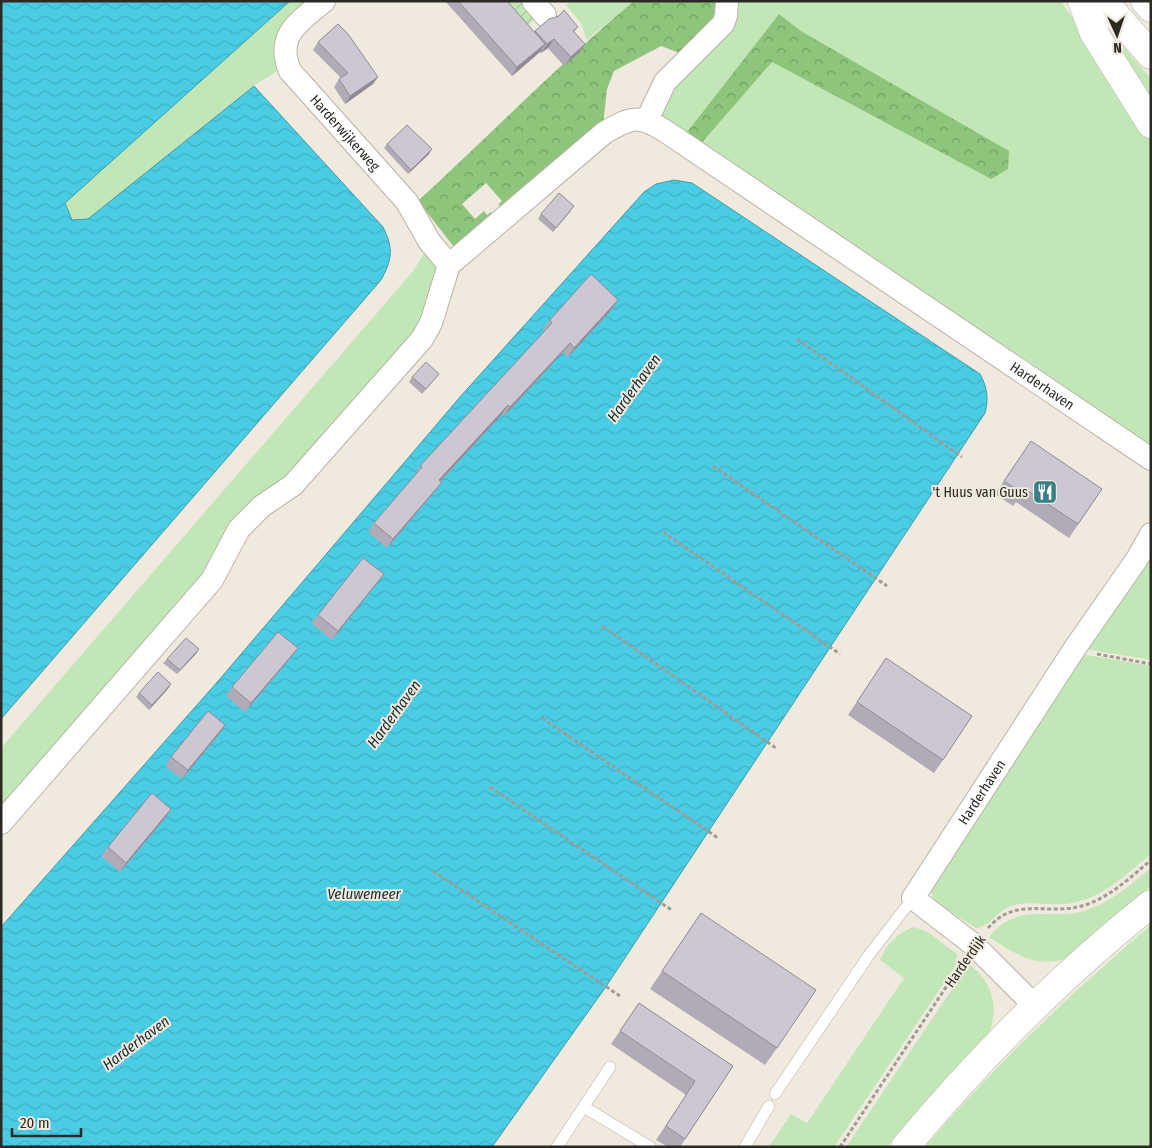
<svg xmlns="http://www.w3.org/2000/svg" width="1152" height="1148" viewBox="0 0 1152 1148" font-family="'Fira Sans Condensed',sans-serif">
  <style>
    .grass { fill: #c2e7b7 }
    .forest { fill: url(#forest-crowns) }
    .garden { fill: url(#garden-furrows) }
    .water { fill: url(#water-waves); stroke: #419caa }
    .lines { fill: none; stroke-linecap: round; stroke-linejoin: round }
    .lane-casing { stroke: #b9b3a7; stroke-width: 12 }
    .street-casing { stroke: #b9b3a7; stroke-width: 24 }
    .primary-casing { stroke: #b9b3a7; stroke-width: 29 }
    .path { stroke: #a19c93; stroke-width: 3; stroke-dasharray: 4 2.5; stroke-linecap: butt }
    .lane { stroke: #fff; stroke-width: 11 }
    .street { stroke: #fff; stroke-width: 22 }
    .primary { stroke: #fff; stroke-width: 28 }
    .wall { fill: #b0abb6 }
    .shaded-wall { fill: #908b94 }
    .building { fill: #cdc7d4; stroke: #908b94 }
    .labels { text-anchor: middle; stroke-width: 4; stroke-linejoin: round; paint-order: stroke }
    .street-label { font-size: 14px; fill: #2b2924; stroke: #f0e9dd }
    .poi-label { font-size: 14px; fill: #2b2924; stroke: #f0e9dd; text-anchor: end }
    .water-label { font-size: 15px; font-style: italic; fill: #172d31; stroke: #f0e9dd }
  </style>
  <defs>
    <pattern id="forest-crowns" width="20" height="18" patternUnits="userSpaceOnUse" patternTransform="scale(1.25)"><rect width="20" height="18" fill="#8dc57c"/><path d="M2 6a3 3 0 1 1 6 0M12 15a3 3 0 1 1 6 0" fill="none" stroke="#73a065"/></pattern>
    <pattern id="garden-furrows" width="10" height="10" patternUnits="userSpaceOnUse" patternTransform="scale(1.25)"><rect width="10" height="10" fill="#c2e7b7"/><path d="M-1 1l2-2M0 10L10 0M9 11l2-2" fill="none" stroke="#a7c69d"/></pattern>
    <pattern id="water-waves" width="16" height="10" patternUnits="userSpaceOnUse" patternTransform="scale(1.25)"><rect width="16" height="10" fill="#4acde4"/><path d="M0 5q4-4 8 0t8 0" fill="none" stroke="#41b0c3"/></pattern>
  </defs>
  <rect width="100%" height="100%" fill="#f0e9dd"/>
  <path class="grass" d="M290,1H313L276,34L279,70L253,86L88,219L72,220L65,203Z
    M572,1H634L587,40L581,23L566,5Z
    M734,1H1061L1104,63L1151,139V447L699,146L772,62L991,179L1009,151L801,31L779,14L684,136L662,117L660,107Z
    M1105,25L1151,79V108Z
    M410,227L439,269L422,326L205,581L1,814V748L414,270L424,253Z
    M1151,551V660L1085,649Z
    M1081,654L1151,666V854C1125,875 1100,901 1065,904C1047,906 1029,900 1011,906C998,911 989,927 976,928L935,902L929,888Z
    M1151,868V886L1068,958C1036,969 1015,954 989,937C1018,901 1046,921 1084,911C1110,903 1130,885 1151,868Z
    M1151,925V1147H925C993,1067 1071,993 1151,925Z
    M913,927L926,931L957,954L956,965L834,1147H769L791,1114L807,1123L904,978L880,960C886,944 897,934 913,927Z
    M969,964C993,983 1000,1007 988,1036L887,1147H846Z"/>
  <path class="forest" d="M634,1H722L721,18L685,55L661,46L614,71L607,89L603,124L509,207L498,205L502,201L486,183L462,204L475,219L484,211L487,215L491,212L498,219L458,252L418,201C490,135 559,64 634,1Z
    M779,14L801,31L1009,151L1008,169L991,179L772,62L699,146L684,136Z"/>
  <path class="garden" d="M498,1H523L536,17L509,45Z"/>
  <path class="water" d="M1,1H290L65,203L72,220L88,219L254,86L383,227C394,249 392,260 381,280L1,719Z
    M674,180L692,183L980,374C987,387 989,398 985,413L605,988L492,1147H1V927L219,680L460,397L644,192L656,184Z"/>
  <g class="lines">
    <defs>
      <path id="lane" d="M775,1094L869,955L913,898
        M584,1107L650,1147
        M557,1147L610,1067
        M745,1147L769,1106"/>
      <g id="street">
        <path id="s1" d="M324,1C299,22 275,35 290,71L407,202L429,241L449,265"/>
        <path d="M533,1L545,15"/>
        <path d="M647,120L665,82L723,24L726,16L727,1"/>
        <path id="s2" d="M1,823L212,580L239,529L262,506L293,485L422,339L431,323L449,265L604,133C633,116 639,114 668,133L1151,459"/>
        <path id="s3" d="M1036,1007L974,945L913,898L1075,648L1137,559L1151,534"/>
      </g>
      <path id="primary" d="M1082,1L1094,33L1151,124
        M1103,1L1151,55
        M1145,1L1151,8
        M905,1147C979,1059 1061,975 1151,904"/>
    </defs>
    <use href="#lane" class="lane-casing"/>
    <use href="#street" class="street-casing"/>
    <use href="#primary" class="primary-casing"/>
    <path class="path" d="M797,339L962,457
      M713,466L887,586
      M663,532L840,654
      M602,626L776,748
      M1097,654L1151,664
      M542,718L718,838
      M490,787L673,911
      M433,871L620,996
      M988,928C1017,895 1049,917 1085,905C1110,897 1131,877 1151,860
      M840,1147L962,963"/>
    <use href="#lane" class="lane"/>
    <use href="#street" class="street"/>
    <use href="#primary" class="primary"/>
  </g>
  <path class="wall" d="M445,1H507L534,32L549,19L578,27L574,32L585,44L579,53L564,66L548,48L541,53L540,52L512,76Z
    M318,42L373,84L345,104L334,87L339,79L341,78L313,50Z
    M387,144L429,154L408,174L384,148Z
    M571,211L553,232L538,219L541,214Z
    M618,300L612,309L568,357L563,352L504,416L502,414L441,481L435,491L387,548L368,532L374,523L415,476L414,475L420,466L545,331L543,329L550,320Z
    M439,374L422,394L409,382L412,377Z
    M1022,454L1102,489L1069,538L1016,502L1013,506L995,494Z
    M384,574L377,583L332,640L311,623L318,615Z
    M298,648L291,657L245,712L226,696L232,687Z
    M199,649L177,674L163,663L167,659Z
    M886,658L943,760L934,773L848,715Z
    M171,684L149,710L136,697L139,693Z
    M219,734L182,779L165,766L171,757Z
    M171,809L165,818L120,872L101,856L108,847Z
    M701,913L777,1048L765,1065L650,989Z
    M639,1003L733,1066L680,1147H668L656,1140L686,1095L611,1044Z"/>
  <path class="shaded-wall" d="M554,39L548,48L541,53L547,44Z
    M545,44L540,52L512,76L517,67Z
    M585,44L579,53L564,66L571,57Z
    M378,77L373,84L345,104L350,96Z
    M432,149L429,154L408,174L411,170Z
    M618,300L612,309L568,357L574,348Z
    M570,343L563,352L504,416L510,407Z
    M508,405L502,414L433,489L439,480Z
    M442,482L435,491L387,548L393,539Z
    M384,574L377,583L332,640L338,631Z
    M298,648L291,657L245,712L251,703Z
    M199,649L196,654L177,674L180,670Z
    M171,684L168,689L149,710L152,705Z
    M225,725L219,734L182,779L188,770Z
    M171,809L165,818L120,872L126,863Z"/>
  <path class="building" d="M458,1H507L545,44L517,67Z
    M564,10L578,27L573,31L585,44L571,57L554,39L547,44L535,31L549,19L559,16Z
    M338,24L348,34L378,77L350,96L339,79L348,73L318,42Z
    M407,125L432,149L411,170L387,144Z
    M559,193L574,206L556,228L541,214Z
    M591,274L618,300L574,348L570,343L510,407L508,405L439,480L442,482L393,539L374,523L422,467L420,466L552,323L550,320Z
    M426,362L439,374L426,389L412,377Z
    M1031,441L1102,489L1078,524L1025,489L1022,493L1004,481Z
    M363,558L384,574L338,631L318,615Z
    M278,632L298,648L251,703L232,687Z
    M186,638L199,649L180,670L167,659Z
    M886,658L972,716L943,760L857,702Z
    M158,672L171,684L152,705L139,693Z
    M208,711L225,725L188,770L171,757Z
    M152,793L171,809L126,863L108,847Z
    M701,913L816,990L777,1048L662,971Z
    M639,1003L733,1066L685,1139L666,1126L695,1081L620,1031Z"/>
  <defs>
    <symbol id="restaurant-square" viewBox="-11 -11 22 22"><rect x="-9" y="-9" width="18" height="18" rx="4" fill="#387f88" stroke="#f0e9dd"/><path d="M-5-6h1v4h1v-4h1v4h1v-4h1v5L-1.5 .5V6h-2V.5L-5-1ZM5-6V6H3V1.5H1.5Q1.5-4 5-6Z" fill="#fff"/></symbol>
  </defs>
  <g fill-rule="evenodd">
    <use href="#restaurant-square" x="1031" y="478" width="28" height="28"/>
  </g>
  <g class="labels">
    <g class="street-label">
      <text dy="5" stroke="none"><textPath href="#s1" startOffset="169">Harderwijkerweg</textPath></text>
      <text dy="5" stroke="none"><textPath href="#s2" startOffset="1449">Harderhaven</textPath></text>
      <text dy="5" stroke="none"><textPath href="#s3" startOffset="291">Harderhaven</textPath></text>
      <text transform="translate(965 961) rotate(-55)" y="5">Harderdijk</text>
    </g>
    <g class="poi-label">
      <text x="1028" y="497">'t Huus van Guus</text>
    </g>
    <g class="water-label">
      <text transform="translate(634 388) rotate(-54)" y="5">Harderhaven</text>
      <text transform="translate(394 714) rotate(-54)" y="5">Harderhaven</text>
      <text x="364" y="899">Veluwemeer</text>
      <text transform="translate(136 1043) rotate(-37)" y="5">Harderhaven</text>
    </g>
  </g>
  <rect width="1152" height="1148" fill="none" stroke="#2b2924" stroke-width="5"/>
  <g transform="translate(1117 35) rotate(177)" stroke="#f0e9dd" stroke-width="4" paint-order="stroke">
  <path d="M0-4L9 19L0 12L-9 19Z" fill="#2b2924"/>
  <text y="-8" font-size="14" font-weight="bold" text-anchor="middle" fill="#2b2924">N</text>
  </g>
  <path d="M12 1128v8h69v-8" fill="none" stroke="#2b2924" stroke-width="2.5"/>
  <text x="20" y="1128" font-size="15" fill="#2b2924" stroke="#f0e9dd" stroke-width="4" paint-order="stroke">20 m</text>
</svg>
